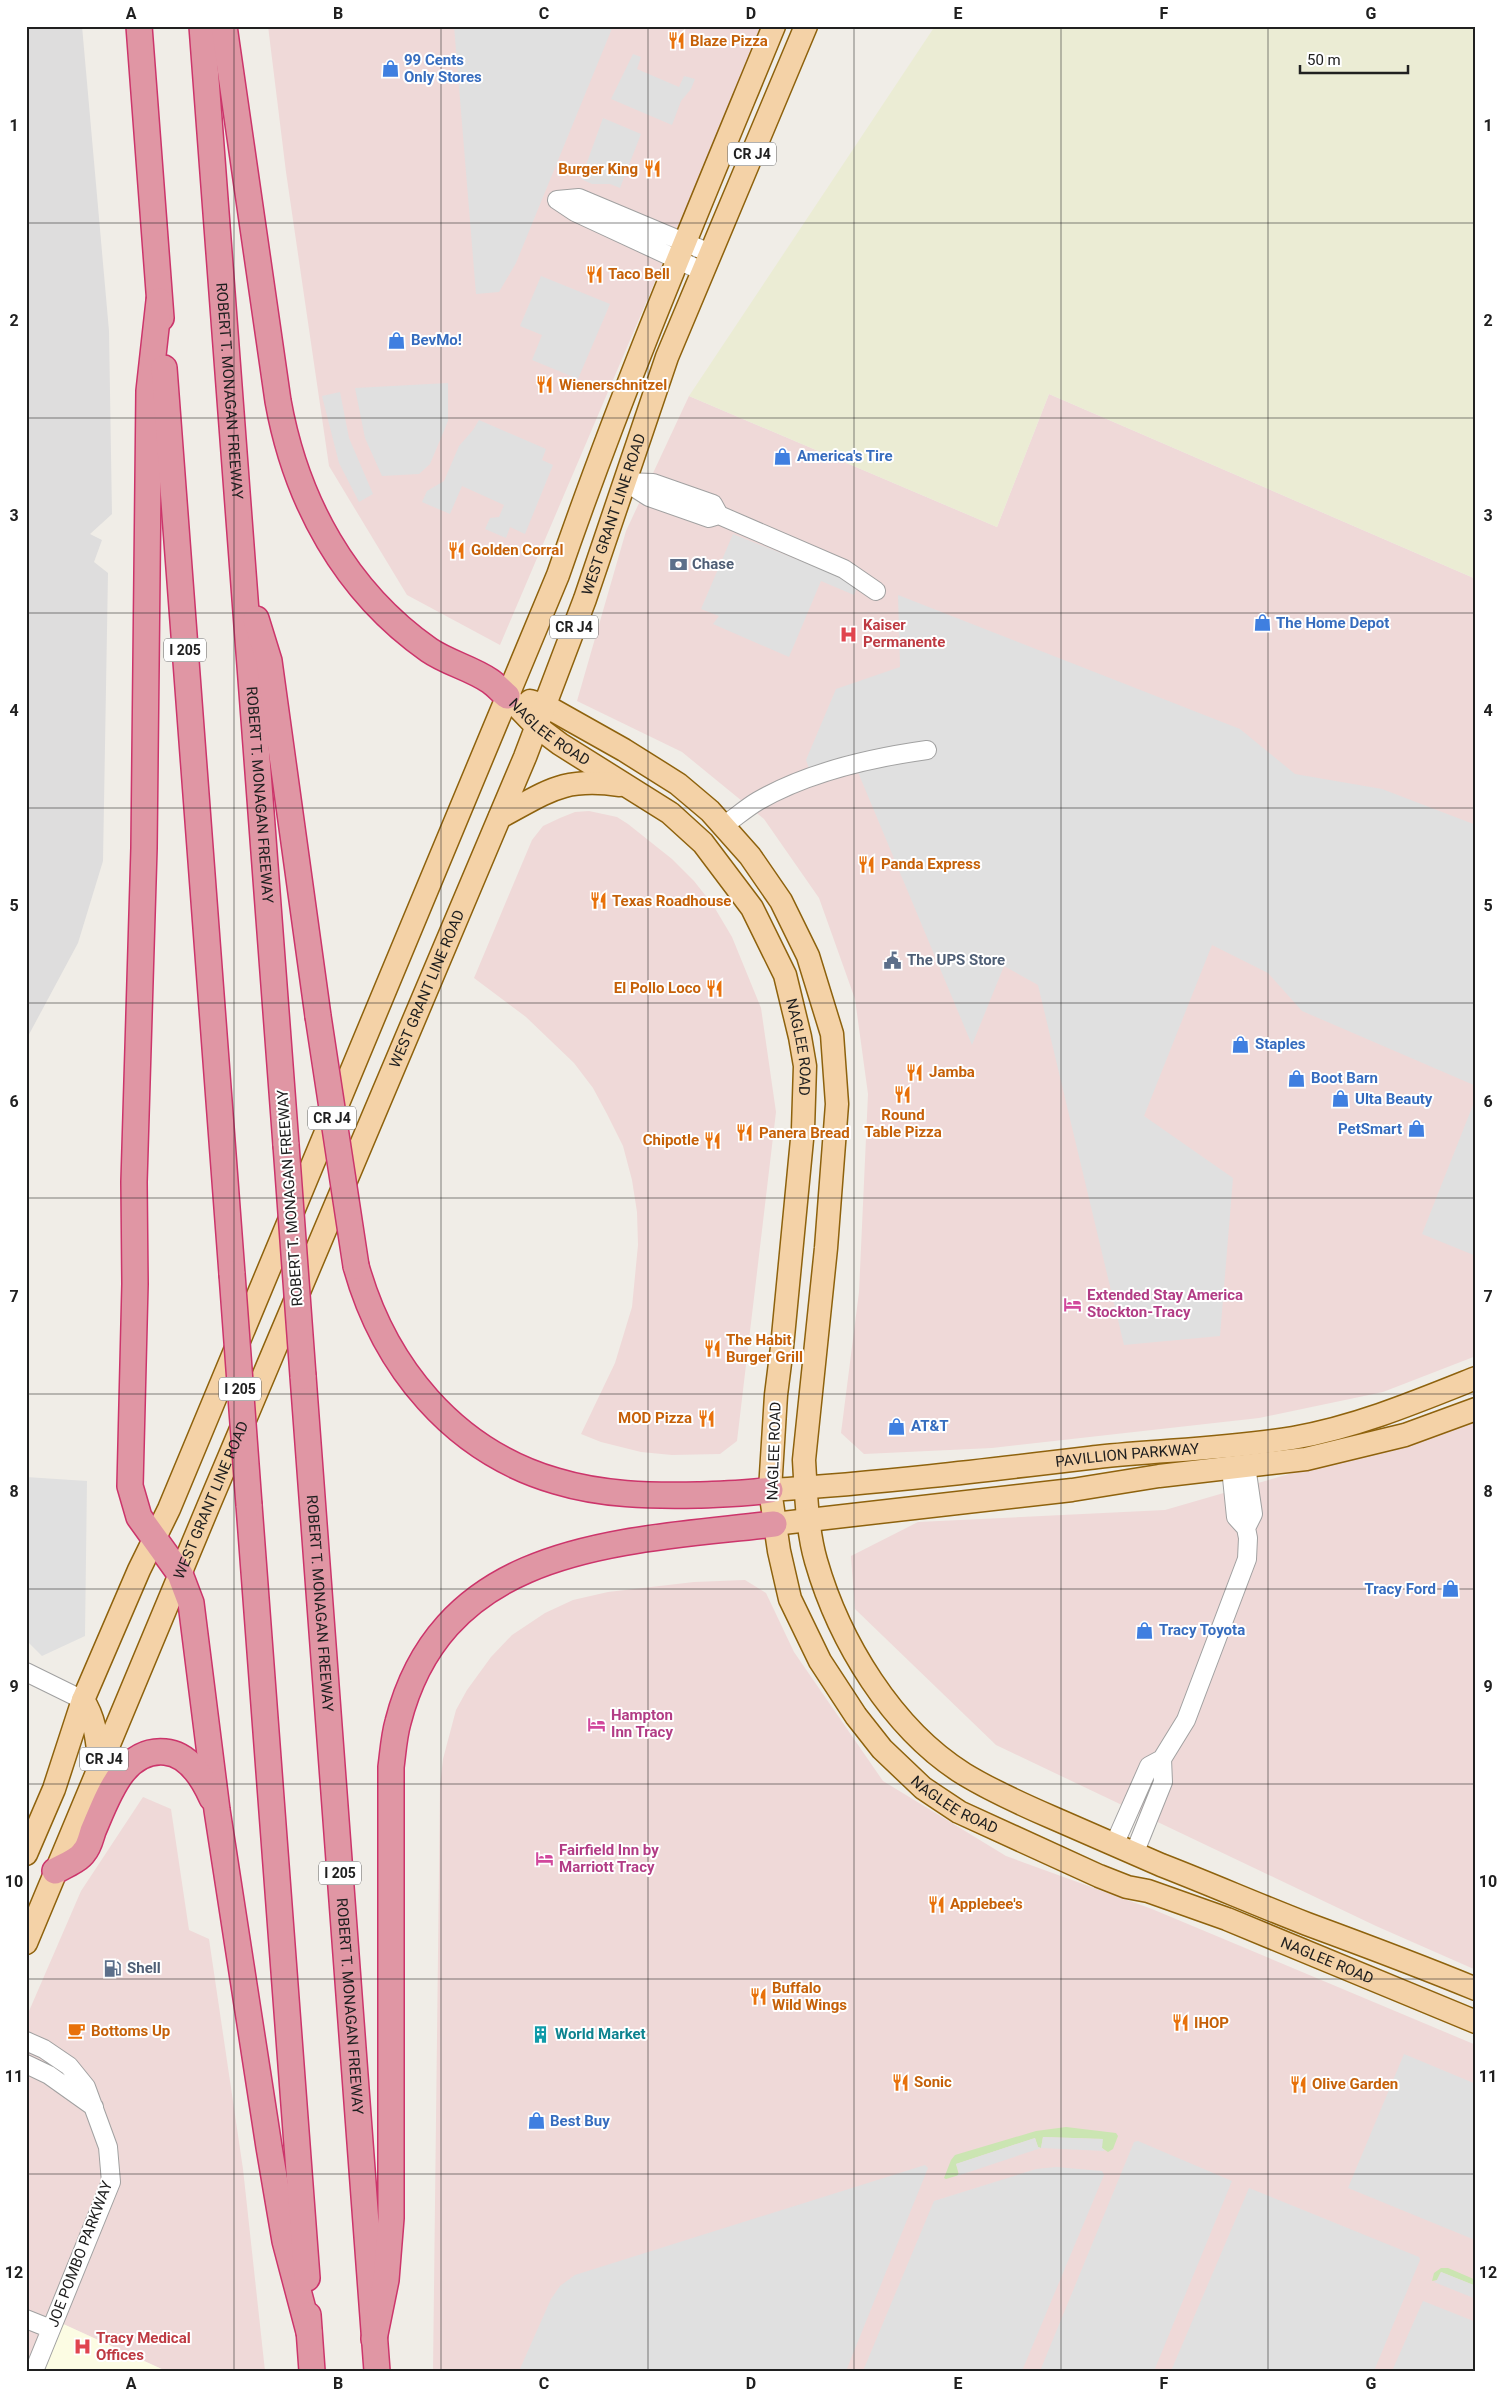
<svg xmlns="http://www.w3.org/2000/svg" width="1502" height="2397" viewBox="0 0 1502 2397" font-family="Roboto,sans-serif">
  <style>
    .residential { fill: #dedddd }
    .commercial { fill: #efd9d8 }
    .education { fill: #fcfce3 }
    .farmland { fill: #ebecd4 }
    .grass { fill: #cbe5b2 }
    .parking { fill: #e0e0e0 }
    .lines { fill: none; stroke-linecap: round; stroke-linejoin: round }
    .minor-casing { stroke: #a1a1a1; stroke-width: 20 }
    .major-casing { stroke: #8e620d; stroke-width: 25 }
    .highway-casing { stroke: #cc356b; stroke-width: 28 }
    .minor { stroke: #fff; stroke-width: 18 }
    .major { stroke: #f4d2a7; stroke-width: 22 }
    .highway { stroke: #e096a4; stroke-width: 25 }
    .highway-bridge-casing { stroke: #cc356b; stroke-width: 28; stroke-linecap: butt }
    .highway-bridge { stroke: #e096a4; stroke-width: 25 }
    .grid { fill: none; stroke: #202020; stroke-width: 1; stroke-opacity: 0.55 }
    .labels { text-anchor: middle; stroke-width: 4; stroke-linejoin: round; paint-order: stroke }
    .shield { fill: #fff; stroke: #636363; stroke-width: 1 }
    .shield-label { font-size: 14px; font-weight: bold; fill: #202020 }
    .food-label { font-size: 15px; font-weight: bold; fill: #c56008; stroke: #fff; text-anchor: start }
    .shop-label { font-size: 15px; font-weight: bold; fill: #366cbe; stroke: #fff; text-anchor: start }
    .street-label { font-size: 15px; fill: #202020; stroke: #fff }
    .service-label { font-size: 15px; font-weight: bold; fill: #4e5e75; stroke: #fff; text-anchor: start }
    .health-label { font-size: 15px; font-weight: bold; fill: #be3a42; stroke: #fff; text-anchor: start }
    .hotel-label { font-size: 15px; font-weight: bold; fill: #b23c85; stroke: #fff; text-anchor: start }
    .culture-label { font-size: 15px; font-weight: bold; fill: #0d838f; stroke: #fff; text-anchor: start }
    .neatline { fill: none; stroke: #202020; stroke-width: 2 }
    .grid-label { font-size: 16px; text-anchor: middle; font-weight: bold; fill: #202020 }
  </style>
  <rect width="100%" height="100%" fill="#f0ede7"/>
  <path class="residential" d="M26,26H82L109,331L112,514L90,534L102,540L94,562L108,573L103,861L78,943L26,1040Z"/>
  <path class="commercial" d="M268,26H764L500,645L407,595L329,466L286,172Z
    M1049,394L1476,579V1356L1383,1392L1259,1418L992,1448L864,1454L841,1433L859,1292L868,1094L855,999L819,898L764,819L682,752L577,701L626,531L689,396L997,527Z
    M589,811L617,817L628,824L672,859L694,881L713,905L732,937L761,1008L776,1112L737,1441L720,1454L672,1455L641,1452L601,1442L581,1434L615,1363L632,1307L638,1245L637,1212L632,1180L623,1146L607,1114L593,1088L574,1063L526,1017L474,978L532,840L543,826L560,818L575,812Z
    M1476,1420V1970L1376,1926L996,1745L855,1609L851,1556L918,1522L1165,1510Z
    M745,1580L766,1593L794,1652L883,1781L1006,1856L1152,1909L1476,2045V2371H433L440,1786L443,1759L456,1710L467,1690L491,1657L512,1635L545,1613L573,1600L608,1592L694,1582Z
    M143,1797L171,1809L189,1930L209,1939L243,2169L265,2371H166L61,2323L26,2371V2018L81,1891Z"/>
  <path class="education" d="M61,2323L166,2371H41Z"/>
  <path class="farmland" d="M935,26H1476V579L1049,394L997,527L689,396Z"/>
  <path class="grass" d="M1066,2127L1116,2133L1118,2136L1113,2149L1108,2152L1102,2148V2139L1043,2137L1041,2148L1038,2147L1035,2138L956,2164L959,2175L946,2179L944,2178L951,2160L955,2155L1036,2131Z
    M1441,2268H1448L1476,2280V2286L1441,2272L1437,2280L1432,2281L1434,2273Z"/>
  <path class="parking" d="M454,26H613L516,263L499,292L476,294Z
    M633,54L641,57L637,69L679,87L684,76L695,79L691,89L681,101L672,125L611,99Z
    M603,118L641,134L620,188L610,184H592L581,179Z
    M541,276L610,304L578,379L532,360L542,335L520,326Z
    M448,383V421L430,464L419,474L382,476L365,438L355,388Z
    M340,392L349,438L373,494L359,502L339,463L322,396Z
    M479,420L546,449L542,460L553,465L525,534L510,527L506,538L485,529L490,518L499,517L504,505L462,486L450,514L422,502L427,491L444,481L459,446L473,430Z
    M733,534L858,584L854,595L821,581L789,657L713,624L719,616L701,609Z
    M898,595L1240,729L1295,774L1382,789L1476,825V1086L1302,1011L1268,973L1212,945L1144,1116L1233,1178L1220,1336L1124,1345L1038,985L1004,966L972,1045L855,765L812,777L806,760L836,689L900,667Z
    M1476,1102V1256L1422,1234L1473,1105Z
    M26,1477L87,1481L85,1636L42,1656L29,1643L26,1644Z
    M1404,2054L1476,2084L1475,2240L1348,2188Z
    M1043,2137L1103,2139L1102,2148L1105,2151L1041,2148L957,2176L959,2173L956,2164L1035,2138L1038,2147L1041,2148Z
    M1138,2141L1232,2181L1154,2371H1040L1134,2142Z
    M925,2165L928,2168L846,2371H519L551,2299L560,2286L575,2275Z
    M1056,2167L1102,2171L1104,2175L1022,2371H863L934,2201L1036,2169Z
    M1249,2188L1419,2257L1420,2260L1374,2371H1171Z
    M1441,2272L1476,2286V2299L1434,2282L1437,2280Z
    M1423,2301L1476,2322V2371H1392Z"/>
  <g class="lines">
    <defs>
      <path id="minor" d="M557,200L579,198L710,253
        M557,200L575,212L702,271
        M624,482L653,483L713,504L719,515L844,569L876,591
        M627,483L649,497L709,518L719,515
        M723,826C735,818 746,808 758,801C808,772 870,758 927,750
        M1246,1466L1253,1514L1246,1528
        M26,1672L83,1700
        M1114,1845L1149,1766L1162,1759L1186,1720L1247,1559L1248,1538L1246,1528L1236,1517L1231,1468
        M1134,1854L1163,1782L1162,1759
        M26,2041L44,2049L69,2066L86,2087L108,2147L111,2182L34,2371
        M26,2064L49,2075L94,2107
        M26,2319L51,2329"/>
      <g id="major">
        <path id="s1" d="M507,696L536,726L560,744L670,813L703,843L752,908L785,975L800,1037L805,1066L803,1129L782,1347L776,1395L770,1490L779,1551L790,1599L820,1661L856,1716L882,1749L923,1788L959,1812L1099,1876L1127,1887L1148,1891L1227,1919L1476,2022"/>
        <path d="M530,701L544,705L624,750L678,784L710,811L750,856L781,901L808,956L832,1034L837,1104L826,1248L804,1460C806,1493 807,1530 816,1561C839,1641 892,1729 964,1774C992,1791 1021,1804 1051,1817C1088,1833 1124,1849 1161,1865C1210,1884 1258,1905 1307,1924C1364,1945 1420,1966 1476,1989"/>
        <path d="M500,817C549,791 563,777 620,785"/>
        <path id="s2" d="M770,1490C880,1483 988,1470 1097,1457C1162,1450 1228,1449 1293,1438C1356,1427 1416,1402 1476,1378"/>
        <path d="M774,1524L1072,1490L1159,1476L1306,1459L1405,1435L1476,1409"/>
        <path d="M83,1700C96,1720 97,1742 100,1765"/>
        <path d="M26,1854L54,1789L83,1700L139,1570L169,1509L558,575C622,389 699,208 774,26"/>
        <path id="s3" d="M26,1943L208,1507L525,757L585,599L667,357L806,26"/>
      </g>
      <g id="highway">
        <path d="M139,26L161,318"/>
        <path id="s4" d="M202,26L286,1145"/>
        <path d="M224,26L278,401C296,501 345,591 429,650C448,663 471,668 490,681C496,685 501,691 507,696"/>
        <path d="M159,301L149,391L144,848L134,1182L135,1284L130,1486L139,1517L180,1574L191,1603L217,1810L269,2147L285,2241L309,2332"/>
        <path d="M164,368L232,1274"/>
        <path d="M256,619L269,661L318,1016"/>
        <path d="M356,1266C384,1366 453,1451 556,1481C602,1495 650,1496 698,1495C722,1494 746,1494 770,1490"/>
        <path id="s5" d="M303,1376L377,2371"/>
        <path d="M249,1505L307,2278"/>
        <path d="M55,1871C64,1866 79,1860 84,1852C89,1847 91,1837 93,1831C107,1799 123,1748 165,1752C189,1754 203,1778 212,1798"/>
        <path d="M308,2315L312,2371"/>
        <path d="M374,2339L386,2280L391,2218V1767C393,1752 394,1736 398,1722C444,1542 623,1542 774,1524"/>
      </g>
    </defs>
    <use href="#minor" class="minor-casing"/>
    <use href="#major" class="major-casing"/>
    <use href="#highway" class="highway-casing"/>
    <use href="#minor" class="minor"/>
    <use href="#major" class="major"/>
    <use href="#highway" class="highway"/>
    <defs>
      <path id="highway-bridge" d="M318,1016L356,1266
        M286,1145L303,1376
        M232,1274L249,1505"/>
    </defs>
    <use href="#highway-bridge" class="highway-bridge-casing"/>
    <use href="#highway-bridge" class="highway-bridge"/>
  </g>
  <path class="grid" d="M234,26V2371M441,26V2371M648,26V2371M854,26V2371M1061,26V2371M1268,26V2371M26,223H1476M26,418H1476M26,613H1476M26,808H1476M26,1003H1476M26,1198H1476M26,1394H1476M26,1589H1476M26,1784H1476M26,1979H1476M26,2174H1476"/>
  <defs>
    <symbol id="restaurant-bare" viewBox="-9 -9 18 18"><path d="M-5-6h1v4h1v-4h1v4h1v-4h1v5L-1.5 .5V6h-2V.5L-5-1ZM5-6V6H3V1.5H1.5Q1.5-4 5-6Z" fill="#e8710a" stroke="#fff" stroke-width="2.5" paint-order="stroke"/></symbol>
    <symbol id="shop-bare" viewBox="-9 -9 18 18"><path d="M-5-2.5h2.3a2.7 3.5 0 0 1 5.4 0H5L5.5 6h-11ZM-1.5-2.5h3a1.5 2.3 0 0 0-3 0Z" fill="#3f7fe0" stroke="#fff" stroke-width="2.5" paint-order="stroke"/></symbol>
    <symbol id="bank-bare" viewBox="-9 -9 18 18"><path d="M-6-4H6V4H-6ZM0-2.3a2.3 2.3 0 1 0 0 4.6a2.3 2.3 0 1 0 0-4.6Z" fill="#5c6f8a" stroke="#fff" stroke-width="2.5" paint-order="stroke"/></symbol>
    <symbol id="hospital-bare" viewBox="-9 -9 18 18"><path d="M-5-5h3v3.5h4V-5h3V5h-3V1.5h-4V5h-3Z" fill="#e0444e" stroke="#fff" stroke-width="2.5" paint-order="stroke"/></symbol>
    <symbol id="civic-bare" viewBox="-9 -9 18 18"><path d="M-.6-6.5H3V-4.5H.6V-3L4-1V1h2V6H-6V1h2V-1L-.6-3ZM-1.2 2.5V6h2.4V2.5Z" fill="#5c6f8a" stroke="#fff" stroke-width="2.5" paint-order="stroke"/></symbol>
    <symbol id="hotel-bare" viewBox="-9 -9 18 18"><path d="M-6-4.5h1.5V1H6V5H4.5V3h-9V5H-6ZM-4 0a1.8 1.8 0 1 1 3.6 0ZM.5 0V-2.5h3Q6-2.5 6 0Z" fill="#d1479c" stroke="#fff" stroke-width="2.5" paint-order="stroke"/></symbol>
    <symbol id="fuel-bare" viewBox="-9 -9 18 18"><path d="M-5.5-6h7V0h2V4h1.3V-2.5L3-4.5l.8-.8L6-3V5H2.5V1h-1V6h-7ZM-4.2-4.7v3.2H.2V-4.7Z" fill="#5c6f8a" stroke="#fff" stroke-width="2.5" paint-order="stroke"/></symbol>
    <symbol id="cafe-bare" viewBox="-9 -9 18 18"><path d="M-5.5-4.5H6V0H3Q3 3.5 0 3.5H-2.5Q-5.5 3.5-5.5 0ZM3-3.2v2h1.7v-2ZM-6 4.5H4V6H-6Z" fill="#e8710a" stroke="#fff" stroke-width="2.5" paint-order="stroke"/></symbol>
    <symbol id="building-bare" viewBox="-9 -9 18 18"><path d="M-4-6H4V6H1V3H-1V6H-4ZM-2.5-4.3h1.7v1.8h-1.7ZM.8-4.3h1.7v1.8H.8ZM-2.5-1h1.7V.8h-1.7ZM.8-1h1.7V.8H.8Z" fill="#0f9aa8" stroke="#fff" stroke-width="2.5" paint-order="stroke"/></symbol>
  </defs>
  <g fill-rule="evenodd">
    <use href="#restaurant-bare" x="664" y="28" width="25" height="25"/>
    <use href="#shop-bare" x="378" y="56" width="25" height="25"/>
    <use href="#restaurant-bare" x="640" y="156" width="25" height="25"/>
    <use href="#restaurant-bare" x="582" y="262" width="25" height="25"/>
    <use href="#shop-bare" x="384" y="328" width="25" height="25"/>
    <use href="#restaurant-bare" x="532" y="372" width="25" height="25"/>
    <use href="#shop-bare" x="770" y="444" width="25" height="25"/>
    <use href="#restaurant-bare" x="444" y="538" width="25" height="25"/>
    <use href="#bank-bare" x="666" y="552" width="25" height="25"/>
    <use href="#shop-bare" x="1250" y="610" width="25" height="25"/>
    <use href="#hospital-bare" x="836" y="622" width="25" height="25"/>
    <use href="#restaurant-bare" x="854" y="852" width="25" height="25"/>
    <use href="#restaurant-bare" x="586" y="888" width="25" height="25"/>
    <use href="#civic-bare" x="880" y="948" width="25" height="25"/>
    <use href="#restaurant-bare" x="702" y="976" width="25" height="25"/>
    <use href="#shop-bare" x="1228" y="1032" width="25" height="25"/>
    <use href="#restaurant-bare" x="902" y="1060" width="25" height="25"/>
    <use href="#shop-bare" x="1284" y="1066" width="25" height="25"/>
    <use href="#restaurant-bare" x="890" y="1082" width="25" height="25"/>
    <use href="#shop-bare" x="1328" y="1086" width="25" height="25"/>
    <use href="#shop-bare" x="1404" y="1116" width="25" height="25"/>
    <use href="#restaurant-bare" x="732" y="1120" width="25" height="25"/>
    <use href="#restaurant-bare" x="700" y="1128" width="25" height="25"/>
    <use href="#hotel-bare" x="1060" y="1292" width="25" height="25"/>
    <use href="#restaurant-bare" x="700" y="1336" width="25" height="25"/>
    <use href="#restaurant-bare" x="694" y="1406" width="25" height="25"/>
    <use href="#shop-bare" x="884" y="1414" width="25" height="25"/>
    <use href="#shop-bare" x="1438" y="1576" width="25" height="25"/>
    <use href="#shop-bare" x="1132" y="1618" width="25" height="25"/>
    <use href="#hotel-bare" x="584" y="1712" width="25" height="25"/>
    <use href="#hotel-bare" x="532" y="1846" width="25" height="25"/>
    <use href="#restaurant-bare" x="924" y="1892" width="25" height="25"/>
    <use href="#fuel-bare" x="100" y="1956" width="25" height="25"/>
    <use href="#restaurant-bare" x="746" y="1984" width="25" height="25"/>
    <use href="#restaurant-bare" x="1168" y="2010" width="25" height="25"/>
    <use href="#cafe-bare" x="64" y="2018" width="25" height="25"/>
    <use href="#building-bare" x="528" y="2022" width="25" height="25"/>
    <use href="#restaurant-bare" x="888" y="2070" width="25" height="25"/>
    <use href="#restaurant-bare" x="1286" y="2072" width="25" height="25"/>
    <use href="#shop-bare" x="524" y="2108" width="25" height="25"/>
    <use href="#hospital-bare" x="70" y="2334" width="25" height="25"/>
  </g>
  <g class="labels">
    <g class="shield">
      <rect x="728" y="142.5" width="48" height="23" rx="4"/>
      <rect x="550" y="615.5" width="48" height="23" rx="4"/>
      <rect x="164" y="638.5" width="42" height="23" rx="4"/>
      <rect x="308" y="1106.5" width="48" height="23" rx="4"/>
      <rect x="219" y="1377.5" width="42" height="23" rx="4"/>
      <rect x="80" y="1747.5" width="48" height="23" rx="4"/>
      <rect x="319" y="1861.5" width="42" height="23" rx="4"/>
    </g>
    <g class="shield-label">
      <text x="752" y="159">CR J4</text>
      <text x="574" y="632">CR J4</text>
      <text x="185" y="655">I 205</text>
      <text x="332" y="1123">CR J4</text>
      <text x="240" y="1394">I 205</text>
      <text x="104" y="1764">CR J4</text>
      <text x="340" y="1878">I 205</text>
    </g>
    <g class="food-label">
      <text x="690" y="46">Blaze Pizza</text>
      <text x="638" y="174" text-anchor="end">Burger King</text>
      <text x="608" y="279">Taco Bell</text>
      <text x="559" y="390">Wienerschnitzel</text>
      <text x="471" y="555">Golden Corral</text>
      <text x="881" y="869">Panda Express</text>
      <text x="612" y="906">Texas Roadhouse</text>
      <text x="701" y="993" text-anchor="end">El Pollo Loco</text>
      <text x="929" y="1077">Jamba</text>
      <text x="903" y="1120" text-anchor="middle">Round<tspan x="903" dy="17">Table Pizza</tspan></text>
      <text x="759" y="1138">Panera Bread</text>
      <text x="699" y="1145" text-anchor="end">Chipotle</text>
      <text x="726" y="1345">The Habit<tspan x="726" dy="17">Burger Grill</tspan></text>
      <text x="692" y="1423" text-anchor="end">MOD Pizza</text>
      <text x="950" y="1909">Applebee's</text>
      <text x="772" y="1993">Buffalo<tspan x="772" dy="17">Wild Wings</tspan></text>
      <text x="1194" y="2028">IHOP</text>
      <text x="91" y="2036">Bottoms Up</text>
      <text x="914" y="2087">Sonic</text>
      <text x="1312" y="2089">Olive Garden</text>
    </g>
    <g class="shop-label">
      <text x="404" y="65">99 Cents<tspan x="404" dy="17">Only Stores</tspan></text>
      <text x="411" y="345">BevMo!</text>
      <text x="797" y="461">America's Tire</text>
      <text x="1276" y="628">The Home Depot</text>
      <text x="1255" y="1049">Staples</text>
      <text x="1311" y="1083">Boot Barn</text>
      <text x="1355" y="1104">Ulta Beauty</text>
      <text x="1402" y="1134" text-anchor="end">PetSmart</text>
      <text x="911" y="1431">AT&amp;T</text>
      <text x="1436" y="1594" text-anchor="end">Tracy Ford</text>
      <text x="1159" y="1635">Tracy Toyota</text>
      <text x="550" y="2126">Best Buy</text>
    </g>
    <g class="street-label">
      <text dy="5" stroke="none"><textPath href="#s4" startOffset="366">ROBERT T. MONAGAN FREEWAY</textPath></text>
      <text dy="5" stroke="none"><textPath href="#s3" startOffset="1545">WEST GRANT LINE ROAD</textPath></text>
      <text dy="5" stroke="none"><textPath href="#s1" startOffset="56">NAGLEE ROAD</textPath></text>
      <text dy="5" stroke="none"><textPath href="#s4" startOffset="771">ROBERT T. MONAGAN FREEWAY</textPath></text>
      <text dy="5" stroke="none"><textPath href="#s3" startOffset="1035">WEST GRANT LINE ROAD</textPath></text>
      <text dy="5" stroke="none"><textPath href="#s1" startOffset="476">NAGLEE ROAD</textPath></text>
      <text transform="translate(290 1198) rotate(-94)" y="5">ROBERT T. MONAGAN FREEWAY</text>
      <text transform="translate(774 1451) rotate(-88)" y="5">NAGLEE ROAD</text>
      <text dy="5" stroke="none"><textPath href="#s2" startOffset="359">PAVILLION PARKWAY</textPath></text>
      <text dy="5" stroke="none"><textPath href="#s3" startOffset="480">WEST GRANT LINE ROAD</textPath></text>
      <text dy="5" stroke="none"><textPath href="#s5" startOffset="228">ROBERT T. MONAGAN FREEWAY</textPath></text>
      <text dy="5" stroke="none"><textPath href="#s1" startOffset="1301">NAGLEE ROAD</textPath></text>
      <text dy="5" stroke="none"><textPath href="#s1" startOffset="1706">NAGLEE ROAD</textPath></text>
      <text dy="5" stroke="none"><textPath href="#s5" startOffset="632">ROBERT T. MONAGAN FREEWAY</textPath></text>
      <text transform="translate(80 2254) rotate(-69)" y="5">JOE POMBO PARKWAY</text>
    </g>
    <g class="service-label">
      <text x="692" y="569">Chase</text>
      <text x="907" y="965">The UPS Store</text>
      <text x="127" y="1973">Shell</text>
    </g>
    <g class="health-label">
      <text x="863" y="630">Kaiser<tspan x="863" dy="17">Permanente</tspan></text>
      <text x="96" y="2343">Tracy Medical<tspan x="96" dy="17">Offices</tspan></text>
    </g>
    <g class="hotel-label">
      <text x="1087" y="1300">Extended Stay America<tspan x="1087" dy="17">Stockton-Tracy</tspan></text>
      <text x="611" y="1720">Hampton<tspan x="611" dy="17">Inn Tracy</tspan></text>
      <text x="559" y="1855">Fairfield Inn by<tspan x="559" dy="17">Marriott Tracy</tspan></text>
    </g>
    <g class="culture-label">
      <text x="555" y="2039">World Market</text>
    </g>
  </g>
  <rect width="1502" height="2397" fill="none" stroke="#ffffff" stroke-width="55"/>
  <path d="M1300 65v8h108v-8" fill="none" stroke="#202020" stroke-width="2.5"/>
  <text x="1307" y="65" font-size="15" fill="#202020" stroke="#ffffff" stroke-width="4" paint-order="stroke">50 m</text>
  <rect x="28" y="28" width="1446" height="2342" class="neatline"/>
  <g class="grid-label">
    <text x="131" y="19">A</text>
    <text x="338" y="19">B</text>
    <text x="544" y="19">C</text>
    <text x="751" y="19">D</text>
    <text x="958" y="19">E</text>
    <text x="1164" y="19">F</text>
    <text x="1371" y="19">G</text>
    <text x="14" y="131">1</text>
    <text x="1488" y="131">1</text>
    <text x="14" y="326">2</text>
    <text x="1488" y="326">2</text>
    <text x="14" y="521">3</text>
    <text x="1488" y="521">3</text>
    <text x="14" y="716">4</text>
    <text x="1488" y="716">4</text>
    <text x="14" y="911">5</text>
    <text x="1488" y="911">5</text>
    <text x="14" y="1107">6</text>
    <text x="1488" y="1107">6</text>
    <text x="14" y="1302">7</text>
    <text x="1488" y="1302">7</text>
    <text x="14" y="1497">8</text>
    <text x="1488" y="1497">8</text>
    <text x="14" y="1692">9</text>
    <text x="1488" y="1692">9</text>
    <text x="14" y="1887">10</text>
    <text x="1488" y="1887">10</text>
    <text x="14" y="2082">11</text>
    <text x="1488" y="2082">11</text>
    <text x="14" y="2278">12</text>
    <text x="1488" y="2278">12</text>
    <text x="131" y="2389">A</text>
    <text x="338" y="2389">B</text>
    <text x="544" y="2389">C</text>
    <text x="751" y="2389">D</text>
    <text x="958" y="2389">E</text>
    <text x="1164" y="2389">F</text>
    <text x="1371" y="2389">G</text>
  </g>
</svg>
